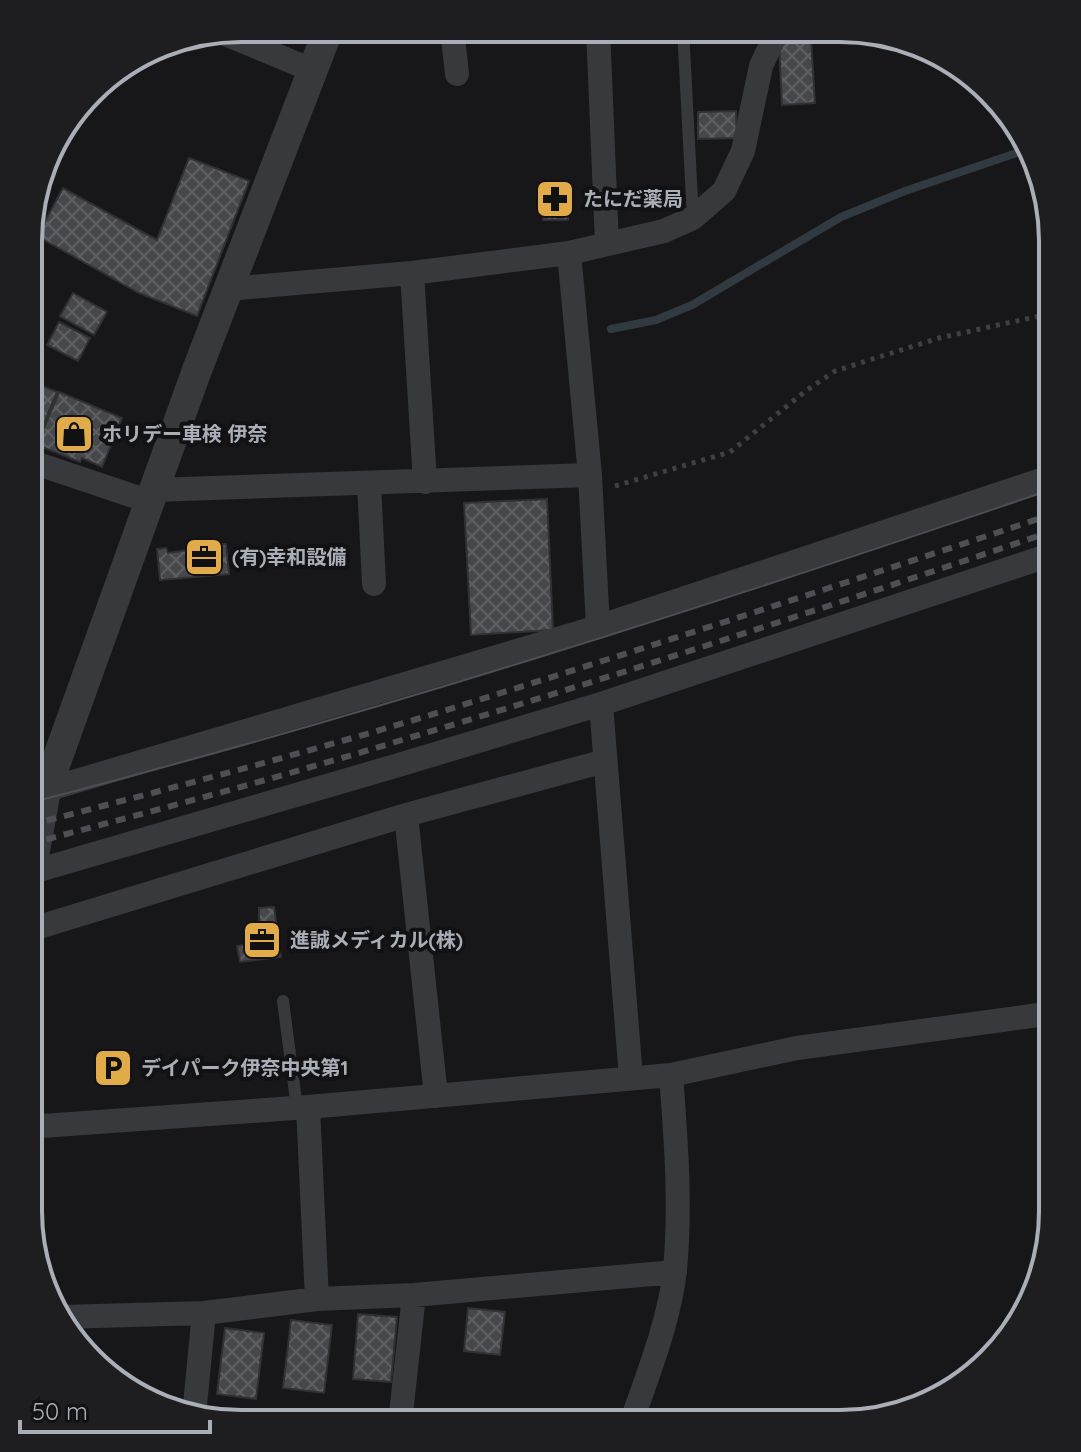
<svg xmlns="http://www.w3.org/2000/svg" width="1081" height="1452" viewBox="0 0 1081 1452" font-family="Quicksand,'Noto Sans JP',sans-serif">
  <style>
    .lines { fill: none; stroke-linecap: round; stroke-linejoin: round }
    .stream { stroke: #313a40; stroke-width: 8 }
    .building { fill: url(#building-cross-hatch); stroke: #313134; stroke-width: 2 }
    .path { stroke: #3e4044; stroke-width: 5; stroke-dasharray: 4 6; stroke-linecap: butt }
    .service { stroke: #38393d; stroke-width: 12 }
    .minor { stroke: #38393d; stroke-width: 24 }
    .tertiary { stroke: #38393d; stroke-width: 30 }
    .tram { stroke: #4e4f54; stroke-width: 2 }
    .rail { stroke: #4e4f54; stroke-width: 6; stroke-dasharray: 10 8; stroke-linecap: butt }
    .labels { text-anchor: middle; stroke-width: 8; stroke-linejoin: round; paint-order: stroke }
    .poi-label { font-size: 20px; font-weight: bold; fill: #aaaeb7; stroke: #121214; text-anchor: start }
    .rim { fill: none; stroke: #aaaeb7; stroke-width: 4 }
  </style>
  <defs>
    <pattern id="building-cross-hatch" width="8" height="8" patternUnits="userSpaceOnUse" patternTransform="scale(2)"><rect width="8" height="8" fill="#46474b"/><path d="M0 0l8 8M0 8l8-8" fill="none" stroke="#5e5f63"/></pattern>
  </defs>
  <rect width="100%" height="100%" fill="#171719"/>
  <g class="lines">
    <path class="stream" d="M611,329L656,320L692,305L841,217L905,191L1031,148"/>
  </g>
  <path class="building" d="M811,40L815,103L782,105L779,41Z
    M736,111L737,138L698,139V112Z
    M189,158L249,181L197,316L139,293L37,236L63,188L157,240Z
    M567,184L568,220H543V185Z
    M73,293L107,312L94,335L60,316Z
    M59,322L90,338L78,361L47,345Z
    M30,381L57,392L43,426L30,421Z
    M59,392L122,418L119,425L127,428L123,438L115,435L102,467L82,458L80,462L37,445Z
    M547,499L553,630L471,635L464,503Z
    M226,544L229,574L160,580L157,549L166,548L168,553L188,550L191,545Z
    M274,907L281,957L240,962L237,946L249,944L246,933L249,927L259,925V908Z
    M468,1308L505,1312L500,1355L464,1351Z
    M358,1314L397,1317L391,1382L353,1379Z
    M291,1320L332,1325L324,1393L283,1388Z
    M225,1328L264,1333L256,1399L217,1394Z"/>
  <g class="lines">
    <path class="path" d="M615,486L730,452L807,390L835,371L939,338L1053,313"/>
    <path class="service" d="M683,29L693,218
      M283,1001L297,1108"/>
    <path class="minor" d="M452,29L457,74
      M598,29L607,244
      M220,32L312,70
      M569,253L590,475L598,627
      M412,273L425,482
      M228,289L412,273L569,253L664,231L693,218L724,191L743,151L761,66L778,30
      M29,461L151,502
      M369,483L374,584
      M154,490L590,475
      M601,704L631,1078
      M29,795L598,627L1053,476
      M406,815L436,1096
      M29,873L402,764L601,704L1053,554
      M29,930L406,815L605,761
      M1051,1013L1053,1042
      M308,1107L317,1299
      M28,1127L308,1107L671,1075L797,1048L1053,1013
      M61,1317L204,1313L317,1299L414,1295L675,1272
      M194,1415L204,1313
      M400,1423L414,1295
      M631,1423C647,1377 670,1319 675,1270C681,1205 676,1140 671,1075"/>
    <path class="tertiary" d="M31,873L46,790L197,370L329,28"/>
    <path class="tram" d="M29,803C374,714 715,604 1053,489"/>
    <path class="rail" d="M29,825C158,792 286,758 414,720C628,654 840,585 1053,514
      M29,844C153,811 278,778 402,740C620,675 837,604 1053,531"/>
  </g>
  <defs>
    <symbol id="pharmacy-square" viewBox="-11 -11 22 22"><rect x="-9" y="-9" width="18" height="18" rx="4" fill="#e0ab48" stroke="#121214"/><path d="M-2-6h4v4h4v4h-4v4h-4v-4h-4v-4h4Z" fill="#111"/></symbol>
    <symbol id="shop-square" viewBox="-11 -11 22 22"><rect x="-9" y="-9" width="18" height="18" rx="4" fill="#e0ab48" stroke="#121214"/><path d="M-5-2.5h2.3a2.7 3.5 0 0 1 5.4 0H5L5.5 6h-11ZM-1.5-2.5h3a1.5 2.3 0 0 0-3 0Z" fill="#111"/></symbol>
    <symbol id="office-square" viewBox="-11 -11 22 22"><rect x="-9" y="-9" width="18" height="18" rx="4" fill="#e0ab48" stroke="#121214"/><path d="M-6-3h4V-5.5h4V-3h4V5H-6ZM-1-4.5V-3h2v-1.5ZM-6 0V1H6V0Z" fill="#111"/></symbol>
    <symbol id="parking-square" viewBox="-11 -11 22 22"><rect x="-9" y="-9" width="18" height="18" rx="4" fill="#e0ab48" stroke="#121214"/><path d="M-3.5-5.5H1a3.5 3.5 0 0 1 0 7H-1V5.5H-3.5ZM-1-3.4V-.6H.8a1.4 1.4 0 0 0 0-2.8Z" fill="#111"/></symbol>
  </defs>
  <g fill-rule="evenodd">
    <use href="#pharmacy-square" x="533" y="177" width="44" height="44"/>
    <use href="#shop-square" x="52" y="412" width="44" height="44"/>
    <use href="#office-square" x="182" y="535" width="44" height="44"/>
    <use href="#office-square" x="240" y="918" width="44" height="44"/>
    <use href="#parking-square" x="91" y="1046" width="44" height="44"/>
  </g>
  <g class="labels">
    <g class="poi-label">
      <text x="583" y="206">たにだ薬局</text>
      <text x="102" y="441">ホリデー車検 伊奈</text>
      <text x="232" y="564">(有)幸和設備</text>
      <text x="290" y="947">進誠メディカル(株)</text>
      <text x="141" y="1075">デイパーク伊奈中央第1</text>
    </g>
  </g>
  <path d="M0 0H1081V1452H0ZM241 42H840A199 199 0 0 1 1039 241V1211A199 199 0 0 1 840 1410H241A199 199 0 0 1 42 1211V241A199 199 0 0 1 241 42Z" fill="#1e1e21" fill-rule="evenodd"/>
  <path class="rim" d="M241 42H840A199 199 0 0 1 1039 241V1211A199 199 0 0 1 840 1410H241A199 199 0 0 1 42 1211V241A199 199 0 0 1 241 42Z"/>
  <path d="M20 1420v12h190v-12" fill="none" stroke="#aaaeb7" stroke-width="4"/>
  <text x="32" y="1420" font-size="24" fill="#aaaeb7" stroke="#121214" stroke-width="6" paint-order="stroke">50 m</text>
</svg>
